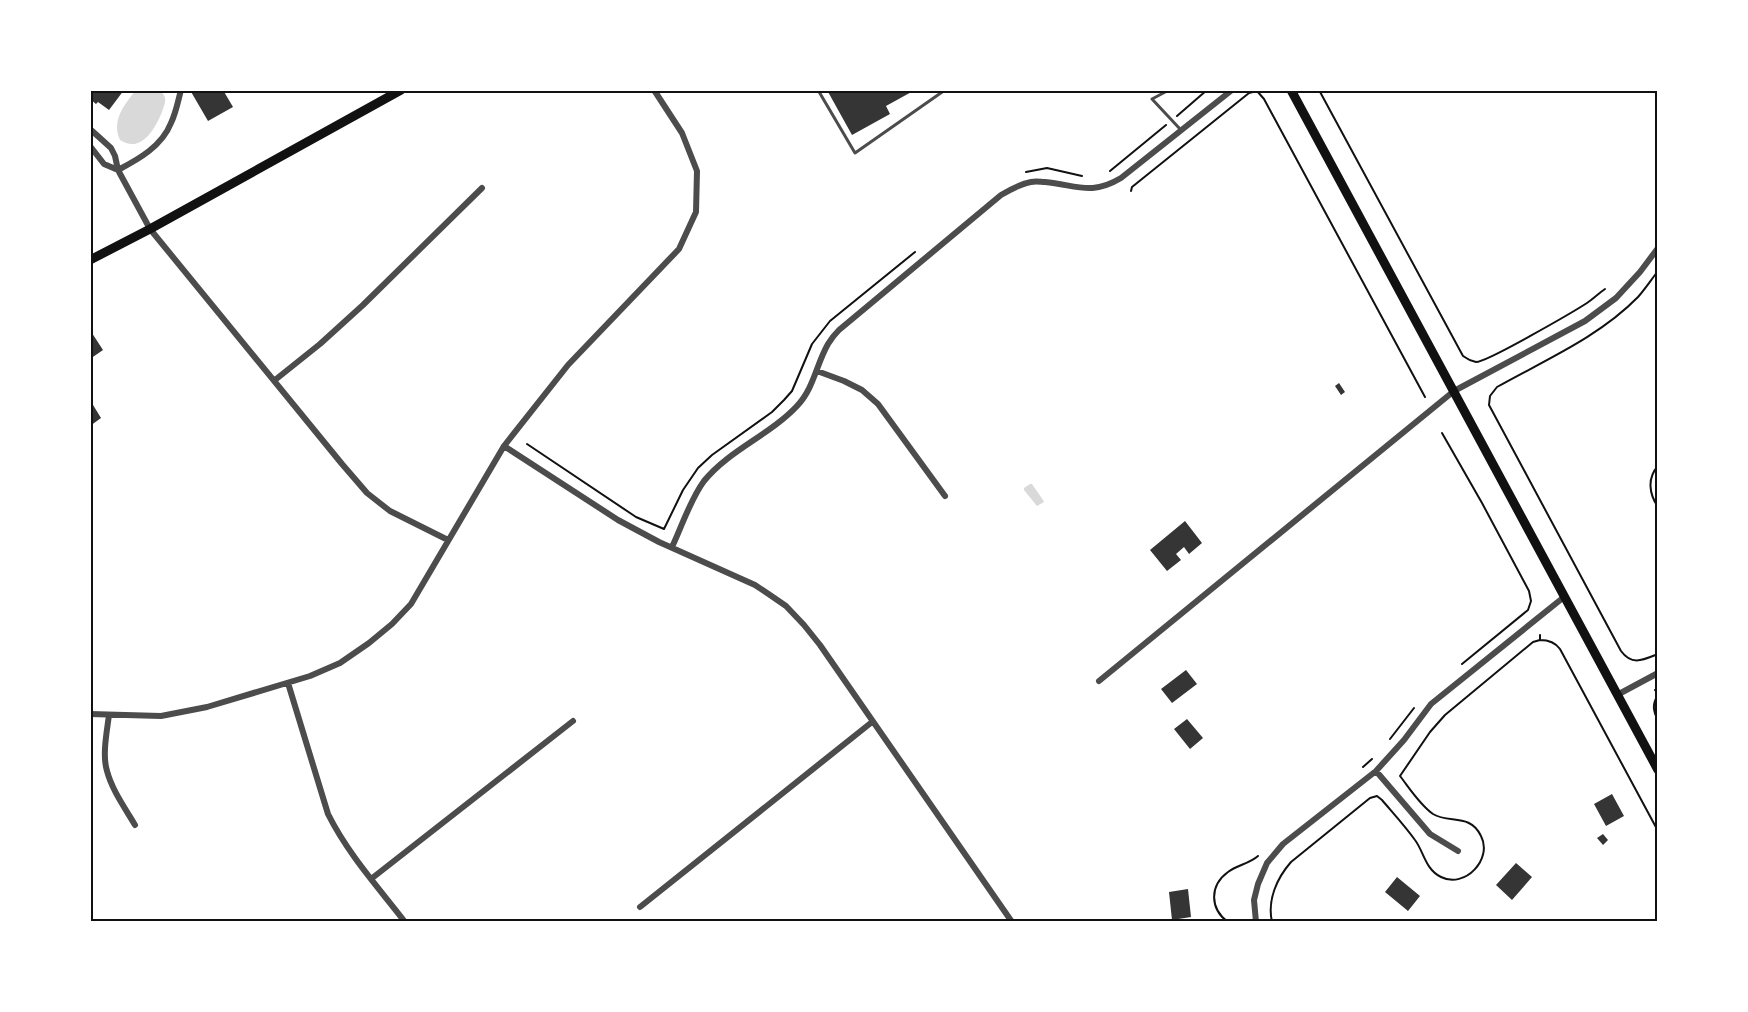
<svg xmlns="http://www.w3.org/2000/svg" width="1748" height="1012" viewBox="0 0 1748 1012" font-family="'Roboto Condensed',sans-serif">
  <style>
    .water { fill: #d9d9d9 }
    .building { fill: #353535 }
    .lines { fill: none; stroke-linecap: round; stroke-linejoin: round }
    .path { stroke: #111; stroke-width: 2 }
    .service { stroke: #4c4c4c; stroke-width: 3 }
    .minor { stroke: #4c4c4c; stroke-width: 6 }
    .primary { stroke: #111; stroke-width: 9 }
    .neatline { fill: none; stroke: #111; stroke-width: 2 }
  </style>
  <rect width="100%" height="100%" fill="#fff"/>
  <path class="water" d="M136,90H160C162,93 164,94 165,98C166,103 163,108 162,112C155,129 141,154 120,140C111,121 124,105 136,90Z
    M1030,484H1032L1043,500L1044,502L1037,506L1024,490V488Z"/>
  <path class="building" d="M90,90H124L109,110L98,102L96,104L90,99Z
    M190,90H223L233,107L208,121Z
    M827,90H915L886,106L890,114L852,135Z
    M90,330L103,350L90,359Z
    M1339,383L1345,392L1341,395L1335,386Z
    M90,400L101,418L90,426Z
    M1185,521L1202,543L1189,554L1184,547L1176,554L1181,560L1167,571L1150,550Z
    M1186,670L1197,684L1172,703L1161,689Z
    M1187,719L1203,738L1190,749L1174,729Z
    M1612,794L1624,816L1606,826L1594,804Z
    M1603,834L1608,840L1603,845L1597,838Z
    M1516,863L1532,877L1512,900L1496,885Z
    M1397,877L1420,896L1408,911L1385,892Z
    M1188,889L1191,917L1172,920L1169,892Z"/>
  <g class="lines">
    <path class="path" d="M1319,90L1463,356C1467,359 1471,361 1476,362C1487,362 1573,312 1587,303C1593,299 1599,293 1605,289
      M1177,116L1207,90
      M1110,171L1166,125
      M1026,172L1047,168L1082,176
      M1131,191L1132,187L1249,93L1257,91L1264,99L1425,397
      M1658,271C1651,280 1645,289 1638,297C1599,337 1545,360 1497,387L1490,396L1489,405L1621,651C1632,666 1643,660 1658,654
      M1442,433L1482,503L1529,591L1531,601L1528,610L1462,664
      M527,444L636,517L664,529L683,490L698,468L712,455L772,412L784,400L792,391L812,344L830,321L915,252
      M1658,466C1647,478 1649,494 1658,507
      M1540,640C1549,640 1555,642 1560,649L1658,831
      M1655,690L1658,693
      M1658,695C1652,704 1653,711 1658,720
      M1390,739L1414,708
      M1363,767L1372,759
      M1228,922C1210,909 1209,886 1228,872C1237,865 1249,864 1258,856
      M1272,922C1267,900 1277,878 1291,862L1370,798L1377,796L1382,800C1393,813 1405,826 1415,840C1424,852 1425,869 1441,877C1465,889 1493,859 1481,836C1470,813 1449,824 1433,814C1420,805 1410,789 1400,776L1430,732L1445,715L1533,642L1540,640V635"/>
    <path class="service" d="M818,90L855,153L945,90
      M1169,90L1152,99L1180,129"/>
    <path class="minor" d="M90,129L111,148L115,156L118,170L150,229L342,464L367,493L390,511L448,540
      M90,146L104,164L118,170
      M118,170C139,159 162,146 171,123C176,113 178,101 181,90
      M817,371L844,381L862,390L878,404L945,496
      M275,380L320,344L363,305L482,188
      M504,446L618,520L659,542L755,585L770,595L786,606L804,625L820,645L1012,922
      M672,547C682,526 690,500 704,481C729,450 770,435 797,406C814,388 816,365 828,344C831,339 835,334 839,330L1001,195C1011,189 1020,184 1031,182C1036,181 1041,182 1045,182C1077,185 1091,196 1121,178L1232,90
      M1099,681L1454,391L1585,321L1616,298L1640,272L1658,248
      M288,683L328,814C348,854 378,887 405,922
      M1617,695L1658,673
      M90,714L161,716L207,707L310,676L340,663L369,643L392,624L411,604L504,446L568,365L679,249L696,212L697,171L682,133L654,90
      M109,715C107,731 102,755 107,771C112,790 125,808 135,825
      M1376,771L1430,834L1458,851
      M371,879L573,721
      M640,907L872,722
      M1256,922L1254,900L1258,884L1267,863L1283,844L1376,771L1404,740L1431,704L1564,597"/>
    <path class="primary" d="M1291,90L1658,770
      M90,260L150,229L401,90"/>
  </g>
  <rect width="1748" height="1012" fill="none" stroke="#ffffff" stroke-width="183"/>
  <rect x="92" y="92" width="1564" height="828" class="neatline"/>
</svg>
